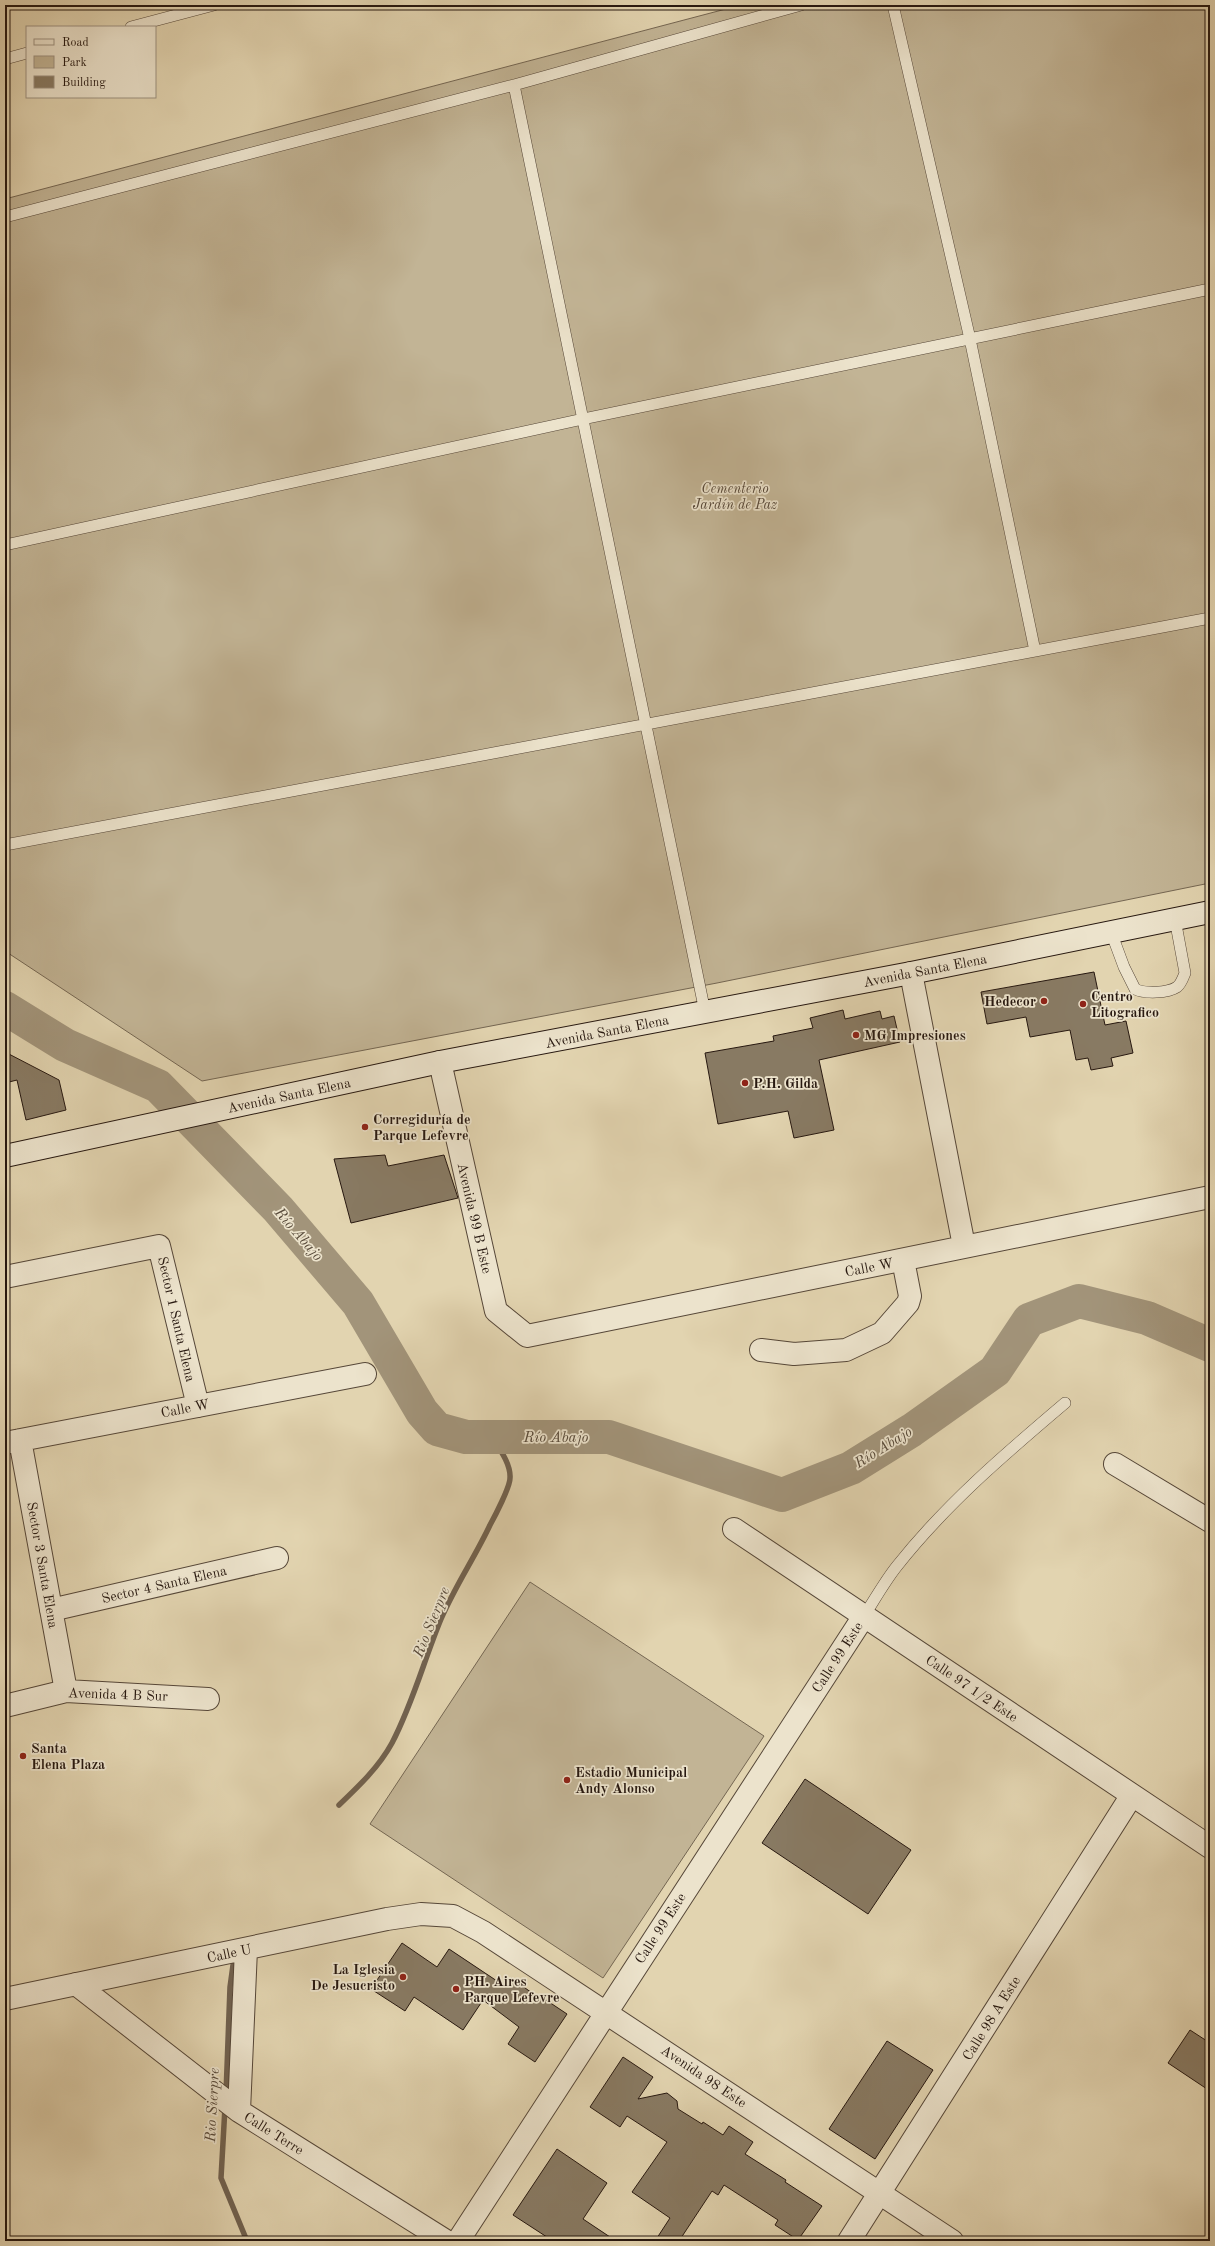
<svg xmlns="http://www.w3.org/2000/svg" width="1215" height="2246" viewBox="0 0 1215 2246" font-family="'Old Standard TT',serif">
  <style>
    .green { fill: #c2b495; stroke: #746652 }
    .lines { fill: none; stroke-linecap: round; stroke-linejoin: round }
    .stream { stroke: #716250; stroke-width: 5.5 }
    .river { stroke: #a2947a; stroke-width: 34 }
    .building { fill: #887a63; stroke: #271810 }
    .lane-casing { stroke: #564738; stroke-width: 12 }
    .street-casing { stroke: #564738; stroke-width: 24 }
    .secondary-casing { stroke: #271810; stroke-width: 24 }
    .lane { stroke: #ece3cc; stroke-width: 11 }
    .street { stroke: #ece3cc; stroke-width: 22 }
    .secondary { stroke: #ece3cc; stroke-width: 22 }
    .poi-dot { fill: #8f2418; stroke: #ece3cc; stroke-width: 1.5 }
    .labels { text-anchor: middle; stroke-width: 3.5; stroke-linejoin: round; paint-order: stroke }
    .park-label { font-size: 14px; font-style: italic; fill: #564738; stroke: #ece3cc }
    .street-label { font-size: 14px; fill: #271810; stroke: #ece3cc }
    .poi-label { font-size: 14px; font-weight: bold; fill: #271810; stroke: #ece3cc; text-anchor: start }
    .water-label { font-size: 15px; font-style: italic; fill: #584a3a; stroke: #ece3cc }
  </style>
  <rect width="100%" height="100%" fill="#e2d4b0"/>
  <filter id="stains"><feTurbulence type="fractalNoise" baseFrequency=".005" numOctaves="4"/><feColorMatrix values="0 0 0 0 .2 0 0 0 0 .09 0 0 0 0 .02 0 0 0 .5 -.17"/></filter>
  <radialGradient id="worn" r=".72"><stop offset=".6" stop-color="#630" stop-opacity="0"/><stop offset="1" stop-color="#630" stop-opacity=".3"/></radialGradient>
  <path class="green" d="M741,5H1210V883L717,983L202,1081L5,951V199Z
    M530,1582L764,1736L603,1978L370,1824Z"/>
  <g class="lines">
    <path class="stream" d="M339,1805C358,1787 379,1767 392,1743C413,1703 424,1660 441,1619C455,1586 475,1557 490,1525C495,1516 510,1487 510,1478C511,1464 499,1448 492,1437
      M226,2094L230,1987L233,1965
      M225,2107L221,2178L247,2241"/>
    <path class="river" d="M5,1008L65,1045L158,1086L278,1209L358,1303L422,1412L437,1429L466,1437H609L782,1495L851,1468L912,1430L995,1371L1029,1320L1079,1301L1147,1318L1210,1345"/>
  </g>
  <path class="building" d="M1094,972L1105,1025L1126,1021L1133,1053L1111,1058L1113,1066L1091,1070L1088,1058L1076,1060L1070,1030L1030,1037L1026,1017L987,1024L981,992Z
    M843,1010L845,1019L880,1011L882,1019L894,1016L900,1042L819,1060L834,1130L794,1138L788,1111L718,1124L705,1053L774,1041L773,1036L813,1028L810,1018Z
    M5,1052L59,1080L66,1110L26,1120L17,1080L5,1083Z
    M385,1155L388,1166L444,1155L458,1198L351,1223L334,1159Z
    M805,1779L911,1850L868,1914L762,1843Z
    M402,1943L437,1967L449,1949L506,1987L511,1978L542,2000L543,1998L567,2014L535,2062L508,2044L519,2027L483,2000L463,2030L414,1997L405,2011L371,1989Z
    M1190,2030L1210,2043V2091L1168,2063Z
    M887,2041L933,2070L875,2159L829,2129Z
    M623,2057L653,2077L638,2099L667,2093L677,2101L678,2109L702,2124L703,2122L723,2135L729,2126L753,2142L745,2154L786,2180L785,2182L822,2206L798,2240L775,2225L778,2220L724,2185L718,2195L712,2191L679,2241H655L670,2218L632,2192L667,2142L627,2116L620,2127L590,2107Z
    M557,2149L607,2183L583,2219L616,2241H553L513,2215Z"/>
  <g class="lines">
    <defs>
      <path id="lane" d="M893,5L970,339L1035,651
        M131,27L214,5
        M5,59L27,53
        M514,85L705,1012
        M5,217L514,85L801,5
        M5,545L583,419L1210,289
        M5,845L1210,618
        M1111,932L1124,967L1135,989C1145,994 1168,993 1177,987C1181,984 1183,978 1185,973L1175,919
        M864,1616C875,1599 885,1581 897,1566C946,1504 1006,1453 1065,1403"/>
      <path id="street" d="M911,973L964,1246
        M440,1062L496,1311L527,1336L1210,1197
        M5,1277L159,1246L198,1406
        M761,1350L794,1354L846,1350L882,1333L908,1303L910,1296L903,1260
        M20,1440L66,1691
        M5,1443L365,1374
        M1115,1464L1210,1521
        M734,1529L1210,1847
        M51,1610L277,1558
        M5,1706L66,1691L208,1699
        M76,1984L239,2111L446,2241
        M5,1999L387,1919L421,1914L453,1916L483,1932L952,2241
        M239,2111L246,1949
        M458,2241L864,1616
        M849,2241L1132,1795"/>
      <path id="secondary" d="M5,1156L440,1062L911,973L1210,912"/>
    </defs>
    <use href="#lane" class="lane-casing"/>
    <use href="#street" class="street-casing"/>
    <use href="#secondary" class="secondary-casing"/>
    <use href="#lane" class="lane"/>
    <use href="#street" class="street"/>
    <use href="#secondary" class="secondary"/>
  </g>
  <g class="poi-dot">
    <circle cx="1044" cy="1001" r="4"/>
    <circle cx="1083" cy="1004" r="4"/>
    <circle cx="856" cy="1035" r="4"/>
    <circle cx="745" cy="1083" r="4"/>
    <circle cx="365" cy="1127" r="4"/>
    <circle cx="23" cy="1756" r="4"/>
    <circle cx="567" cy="1780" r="4"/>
    <circle cx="403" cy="1977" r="4"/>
    <circle cx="456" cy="1989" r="4"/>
  </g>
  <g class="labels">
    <g class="park-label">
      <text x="735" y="493">Cementerio<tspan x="735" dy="16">Jardín de Paz</tspan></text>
    </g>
    <g class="street-label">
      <text transform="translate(925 970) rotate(-11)" y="5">Avenida Santa Elena</text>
      <text transform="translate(607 1031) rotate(-11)" y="5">Avenida Santa Elena</text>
      <text transform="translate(289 1095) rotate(-12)" y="5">Avenida Santa Elena</text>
      <text transform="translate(475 1218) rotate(77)" y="5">Avenida 99 B Este</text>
      <text transform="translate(869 1267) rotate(-11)" y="5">Calle W</text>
      <text transform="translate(177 1319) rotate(77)" y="5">Sector 1 Santa Elena</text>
      <text transform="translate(185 1408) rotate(-11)" y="5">Calle W</text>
      <text transform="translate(43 1565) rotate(80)" y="5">Sector 3 Santa Elena</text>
      <text transform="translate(164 1584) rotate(-13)" y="5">Sector 4 Santa Elena</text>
      <text transform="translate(837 1657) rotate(-57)" y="5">Calle 99 Este</text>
      <text transform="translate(972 1688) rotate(34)" y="5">Calle 97 1/2 Este</text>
      <text transform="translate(118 1694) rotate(2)" y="5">Avenida 4 B Sur</text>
      <text transform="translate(660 1928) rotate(-57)" y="5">Calle 99 Este</text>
      <text transform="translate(229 1953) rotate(-12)" y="5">Calle U</text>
      <text transform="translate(991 2018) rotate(-58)" y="5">Calle 98 A Este</text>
      <text transform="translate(704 2076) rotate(34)" y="5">Avenida 98 Este</text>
      <text transform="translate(274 2133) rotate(32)" y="5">Calle Terre</text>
    </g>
    <g class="poi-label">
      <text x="1091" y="1001">Centro<tspan x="1091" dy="16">Litografico</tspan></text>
      <text x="1036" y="1006" text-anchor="end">Hedecor</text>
      <text x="864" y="1040">MG Impresiones</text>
      <text x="753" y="1088">P.H. Gilda</text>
      <text x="373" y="1124">Corregiduría de<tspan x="373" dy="16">Parque Lefevre</tspan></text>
      <text x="31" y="1753">Santa<tspan x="31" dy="16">Elena Plaza</tspan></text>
      <text x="575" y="1777">Estadio Municipal<tspan x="575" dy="16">Andy Alonso</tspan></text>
      <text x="395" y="1974" text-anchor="end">La Iglesia<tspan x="395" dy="16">De Jesucristo</tspan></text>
      <text x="464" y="1986">PH. Aires<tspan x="464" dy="16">Parque Lefevre</tspan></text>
    </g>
    <g class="water-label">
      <text transform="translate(299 1234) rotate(49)" y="5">Río Abajo</text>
      <text x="556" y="1442">Río Abajo</text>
      <text transform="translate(883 1447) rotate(-32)" y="5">Río Abajo</text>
      <text transform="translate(431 1622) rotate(-68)" y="5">Rio Sierpre</text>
      <text transform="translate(212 2105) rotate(-87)" y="5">Rio Sierpre</text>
    </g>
  </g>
  <rect width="1215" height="2246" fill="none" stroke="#e2d4b0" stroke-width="20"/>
  <rect x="6" y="6" width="1203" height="2234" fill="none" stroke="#271810" stroke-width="2"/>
  <rect x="10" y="10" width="1195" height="2226" fill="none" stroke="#271810"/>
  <rect x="26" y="26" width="130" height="72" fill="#ece3cc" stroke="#9d9281"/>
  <rect x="34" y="39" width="20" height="6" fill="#ece3cc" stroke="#9d9281"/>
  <text x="62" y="46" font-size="12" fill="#271810">Road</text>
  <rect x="34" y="56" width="20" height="12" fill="#c2b495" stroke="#9d9281"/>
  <text x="62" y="66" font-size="12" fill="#271810">Park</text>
  <rect x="34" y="76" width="20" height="12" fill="#887a63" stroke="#9d9281"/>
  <text x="62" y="86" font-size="12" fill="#271810">Building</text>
  <rect width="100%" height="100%" filter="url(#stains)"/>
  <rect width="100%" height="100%" fill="url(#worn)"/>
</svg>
